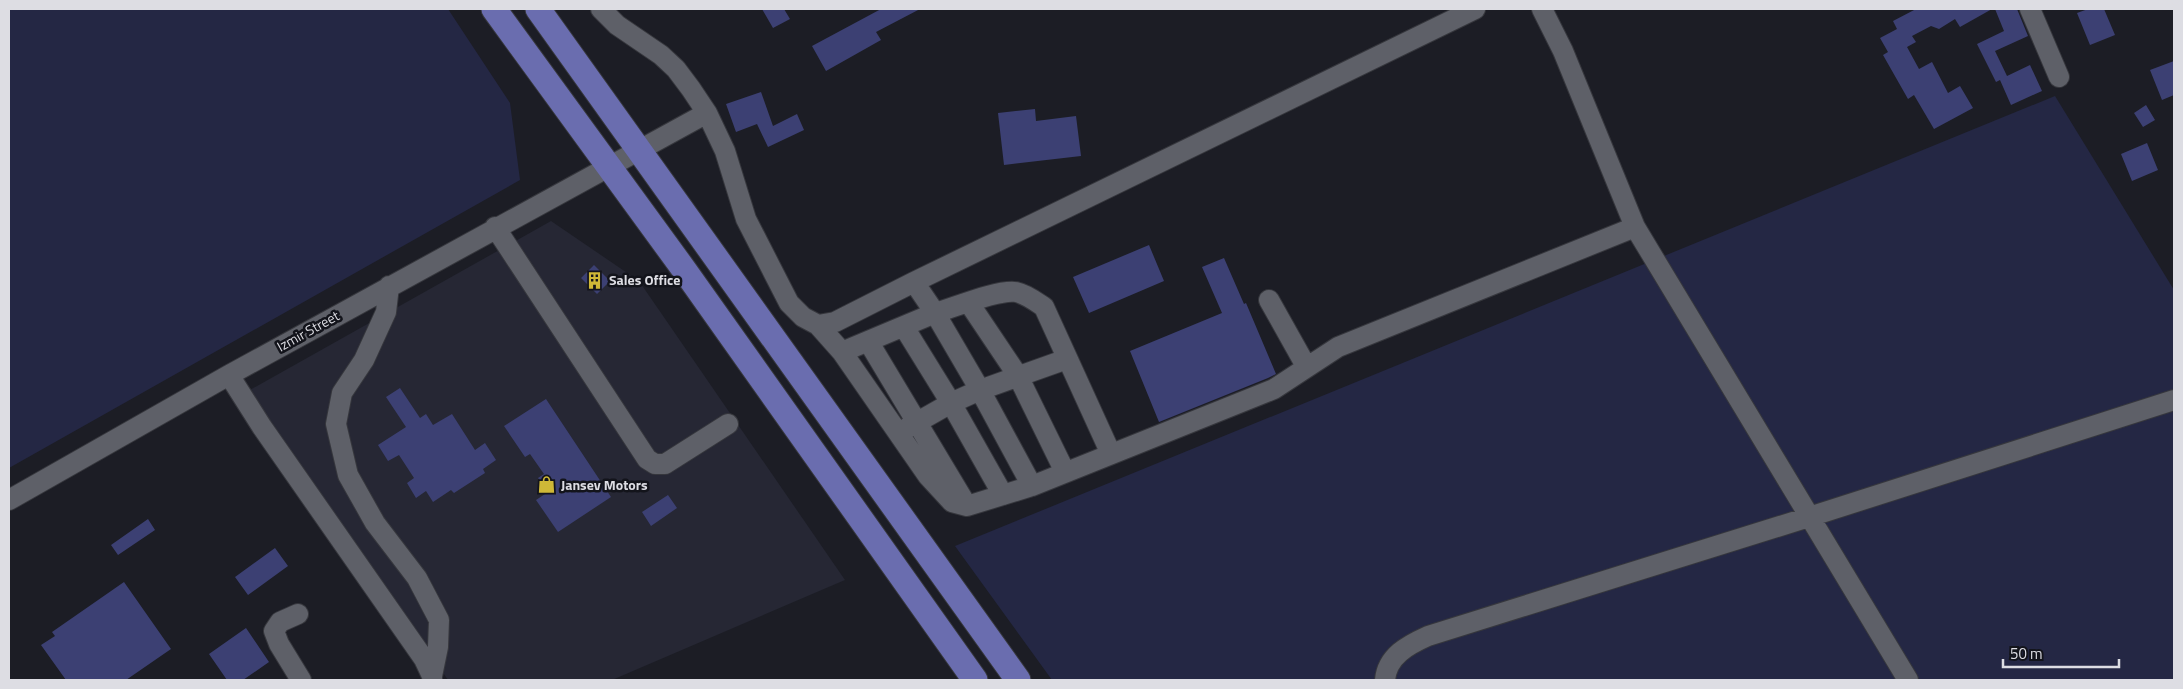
<svg xmlns="http://www.w3.org/2000/svg" width="2183" height="689" viewBox="0 0 2183 689" font-family="'Titillium Web',sans-serif">
  <style>
    .built { fill: #262734 }
    .green { fill: #242744 }
    .building { fill: #3c4073 }
    .lines { fill: none; stroke-linecap: round; stroke-linejoin: round }
    .minor-casing { stroke: #36373d; stroke-width: 22 }
    .major-casing { stroke: #36373d; stroke-width: 27 }
    .minor { stroke: #5e6068; stroke-width: 20 }
    .major { stroke: #6a6daf; stroke-width: 25 }
    .labels { text-anchor: middle; stroke-width: 5; stroke-linejoin: round; paint-order: stroke }
    .poi-label { font-size: 14px; font-weight: bold; fill: #dddde3; stroke: #13141b; text-anchor: start }
    .street-label { font-size: 14px; fill: #dddde3; stroke: #13141b }
  </style>
  <rect width="100%" height="100%" fill="#1c1d25"/>
  <path class="built" d="M551,221L639,281L845,580L612,680H448L248,391Z"/>
  <path class="green" d="M9,9H448L510,103L520,180L9,468Z
    M2055,96L2174,290V680H1052L955,546Z"/>
  <path class="building" d="M762,9H784L790,19L773,28Z
    M881,9H920L876,32L881,40L826,71L812,46Z
    M1916,9H1992L1960,27L1955,19L1939,29L1931,26L1912,36L1916,42L1907,47L1919,69L1932,62L1948,93L1960,86L1973,108L1934,129L1914,95L1908,99L1883,55L1888,52L1880,38L1897,29L1893,21Z
    M1995,9H2017L2028,36L1995,51L2007,76L2030,65L2042,91L2011,105L2000,80L1996,82L1977,44L2004,31Z
    M2088,9H2104L2115,35L2090,45L2077,13Z
    M2174,61V95L2162,100L2150,70Z
    M761,92L773,126L797,114L804,130L768,147L757,124L736,132L726,104Z
    M2146,105L2155,120L2143,127L2134,113Z
    M1035,109L1036,121L1076,116L1081,156L1004,165L998,113Z
    M2147,143L2158,170L2132,181L2121,154Z
    M1149,245L1164,281L1089,313L1073,277Z
    M1224,258L1244,304L1246,303L1276,374L1268,378L1159,422L1130,351L1222,313L1202,267Z
    M594,265L610,281L597,294L581,278Z
    M400,388L420,418L426,414L433,425L452,414L475,450L485,443L496,460L483,469L485,473L454,493L451,490L433,502L426,491L416,498L407,483L414,478L399,455L388,461L378,445L406,427L386,397Z
    M546,399L611,497L558,532L536,500L548,492L538,478L544,474L530,454L525,457L504,426Z
    M668,495L677,508L651,526L642,512Z
    M148,519L155,530L118,555L111,545Z
    M275,548L288,566L248,595L235,577Z
    M124,582L171,649L126,680H66L41,645L55,636L52,632Z
    M246,628L269,662L243,680H227L209,654Z"/>
  <g class="lines">
    <defs>
      <path id="minor" d="M601,9L617,25L661,55L676,69L691,89L707,113L725,151L746,219L789,303L803,317L818,325L835,322L914,282L1475,9
        M1542,9L1563,51L1635,227L1908,680
        M2030,9L2059,77
        M495,227L647,459L655,464H665L728,424
        M914,282L935,313C953,308 998,289 1016,292C1026,294 1035,301 1044,307L1111,454
        M389,286L386,312L364,360L342,393L336,424L348,475L375,523L417,578L439,620L438,647L432,676
        M1269,300L1306,366
        M969,303L1018,376L1065,472
        M818,325L842,352L935,313L980,390L1032,486
        M904,327L951,403L1003,495
        M868,341L967,506
        M842,352L928,476L952,502L967,506L1032,486L1274,389L1338,347L1635,227
        M229,375L262,427L424,659L432,676V680
        M907,428L951,403L980,390L1067,359
        M9,500L229,375L707,113
        M298,614L280,622L274,631L279,644L301,680
        M1385,680C1387,656 1408,645 1428,636L1809,517L2174,400"/>
      <path id="major" d="M494,9L685,271L975,680
        M538,9L1018,680"/>
    </defs>
    <use href="#minor" class="minor-casing"/>
    <use href="#major" class="major-casing"/>
    <use href="#minor" class="minor"/>
    <use href="#major" class="major"/>
  </g>
  <defs>
    <symbol id="building-bare" viewBox="-9 -9 18 18"><path d="M-4-6H4V6H1V3H-1V6H-4ZM-2.5-4.3h1.7v1.8h-1.7ZM.8-4.3h1.7v1.8H.8ZM-2.5-1h1.7V.8h-1.7ZM.8-1h1.7V.8H.8Z" fill="#cfb837" stroke="#13141b" stroke-width="2.5" paint-order="stroke"/></symbol>
    <symbol id="shop-bare" viewBox="-9 -9 18 18"><path d="M-5-2.5h2.3a2.7 3.5 0 0 1 5.4 0H5L5.5 6h-11ZM-1.5-2.5h3a1.5 2.3 0 0 0-3 0Z" fill="#cfb837" stroke="#13141b" stroke-width="2.5" paint-order="stroke"/></symbol>
  </defs>
  <g fill-rule="evenodd">
    <use href="#building-bare" x="582" y="268" width="25" height="25"/>
    <use href="#shop-bare" x="534" y="472" width="25" height="25"/>
  </g>
  <g class="labels">
    <g class="poi-label">
      <text x="609" y="285">Sales Office</text>
      <text x="561" y="490">Jansev Motors</text>
    </g>
    <g class="street-label">
      <text transform="translate(308 331) rotate(-29)" y="5">Izmir Street</text>
    </g>
  </g>
  <rect width="2183" height="689" fill="none" stroke="#dddde3" stroke-width="20"/>
  <path d="M2003 659v8h116v-8" fill="none" stroke="#dddde3" stroke-width="2.5"/>
  <text x="2010" y="659" font-size="15" fill="#dddde3" stroke="#13141b" stroke-width="4" paint-order="stroke">50 m</text>
</svg>
